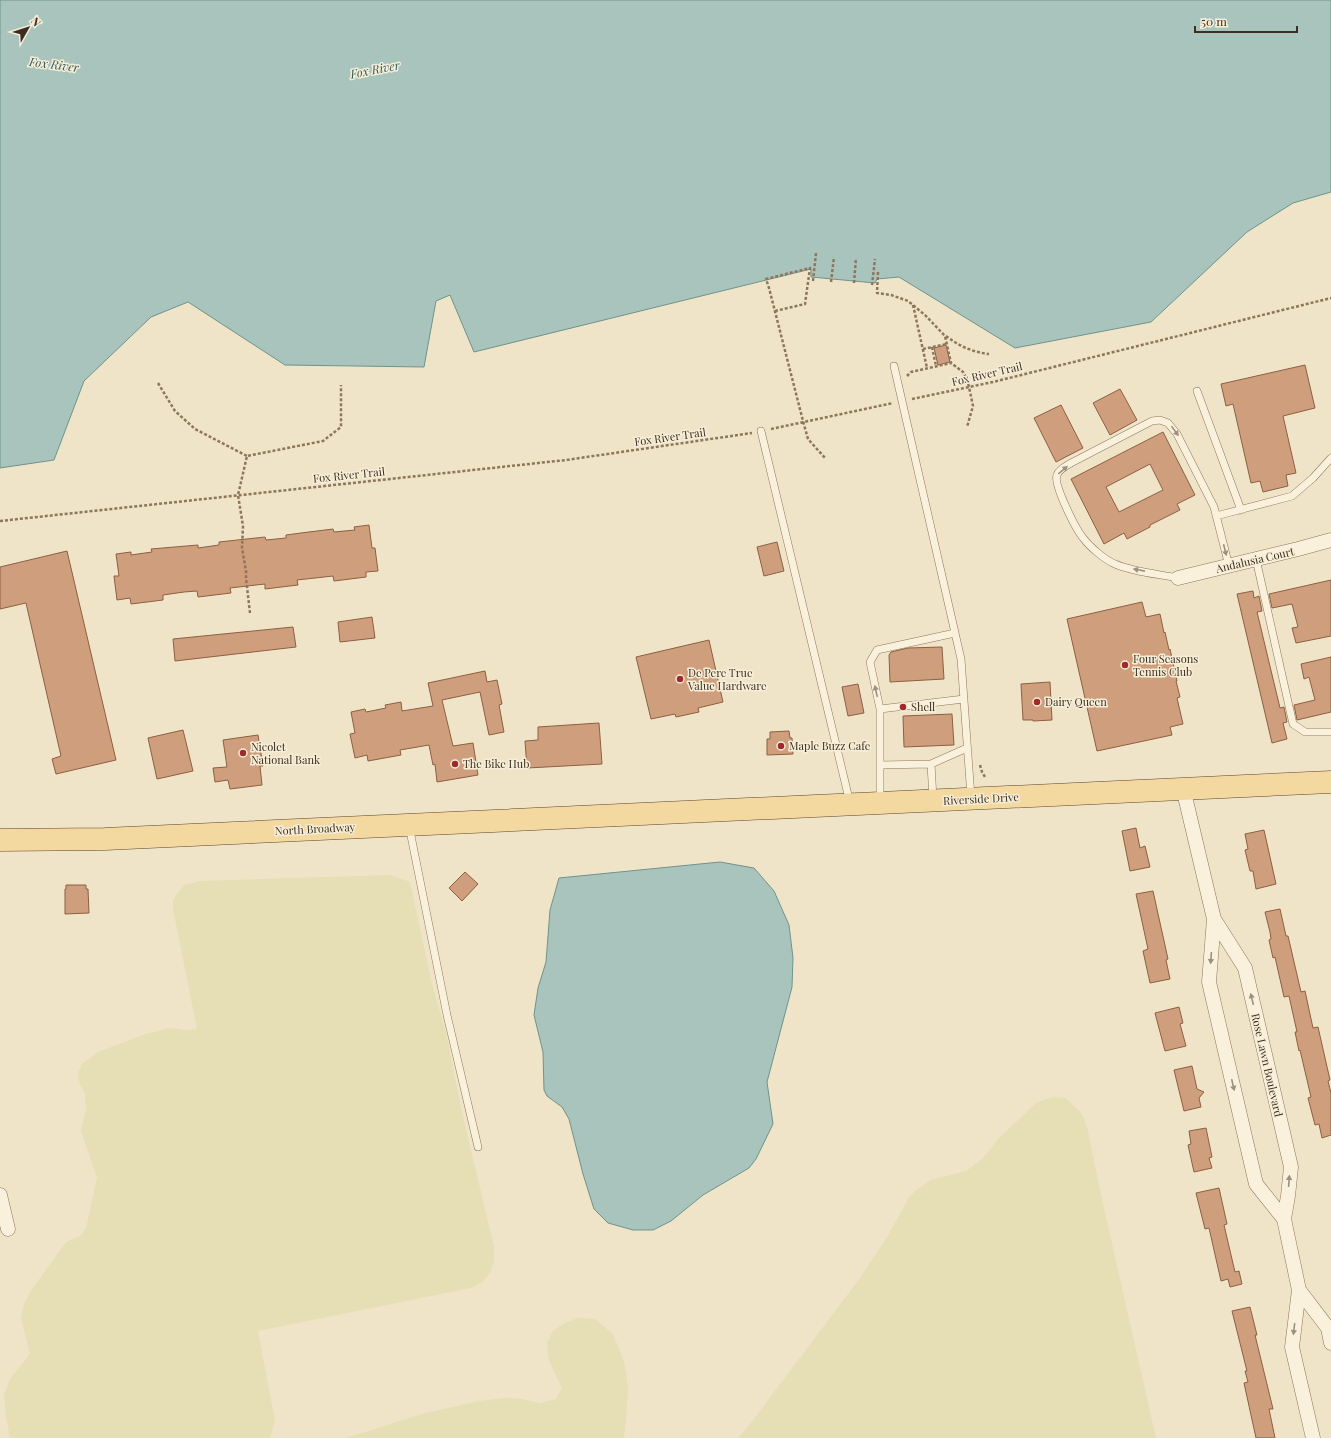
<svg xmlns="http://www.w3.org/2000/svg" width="1331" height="1438" viewBox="0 0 1331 1438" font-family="'Playfair Display',serif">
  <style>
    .farmland { fill: #e6deb5 }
    .water { fill: #a9c4bc; stroke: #6f938a }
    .building { fill: #cf9f7d; stroke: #8d5f41; fill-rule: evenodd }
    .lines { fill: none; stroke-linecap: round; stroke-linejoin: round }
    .service-casing { stroke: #8d765c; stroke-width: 8 }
    .minor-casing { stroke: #8d765c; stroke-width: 15 }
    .primary-casing { stroke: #5b4430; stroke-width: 23 }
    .path { stroke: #8d765c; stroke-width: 2.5; stroke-dasharray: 3 2; stroke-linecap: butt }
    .service { stroke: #faf1dc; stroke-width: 7 }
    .minor { stroke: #faf1dc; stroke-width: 14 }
    .primary { stroke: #f3d9a0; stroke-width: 22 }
    .oneway { fill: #9c907e }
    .poi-dot { fill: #9e2a2b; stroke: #f7eed8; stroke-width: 1.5 }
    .labels { text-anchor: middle; stroke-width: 3; stroke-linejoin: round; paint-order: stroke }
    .street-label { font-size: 11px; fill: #3d2e20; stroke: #f7eed8 }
    .poi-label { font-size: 11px; fill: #3d2e20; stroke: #f7eed8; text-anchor: start }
    .water-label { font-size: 12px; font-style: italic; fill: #2f5d5a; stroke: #f7eed8 }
  </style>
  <rect width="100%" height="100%" fill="#f0e4c8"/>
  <path class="farmland" d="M391,875L410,882L433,988L446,1032L462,1112L494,1247V1261L490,1273L483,1282L471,1288L258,1331L275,1421L270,1438H10L6,1417L4,1395L10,1379L30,1354L21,1318L24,1304L32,1289L66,1242L80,1236L86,1228L97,1178L81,1131L86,1109L85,1094L79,1082L78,1073L82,1064L98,1052L130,1040L145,1034L170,1028L185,1030L197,1029L173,909V901L178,892L185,885L200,881Z
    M1053,1097L1065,1098L1073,1105L1082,1114L1087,1127L1102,1199L1156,1438H738L747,1428L857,1282L887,1237L908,1199L914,1192L931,1180L966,1171L973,1166L982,1159L1000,1137L1035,1104L1043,1100Z
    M577,1318L595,1319L613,1334L624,1361L628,1387L626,1420L624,1438H346L422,1414L479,1401L505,1398L522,1399L540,1403L556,1399L562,1388L549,1361L547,1343L553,1331L563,1324Z"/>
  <path class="water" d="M0,0H1331V192L1293,203L1247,232L1151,322L1015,348L899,277L877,279L875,283L811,277V269L474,352L450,295L436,301L424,367L285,365L188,302L151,317L84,381L54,460L0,468Z
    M720,862L754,868L774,891L789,925L793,958L792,987L767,1082L773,1124L756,1159L749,1168L703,1195L671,1221L653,1230H633L608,1223L594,1209L583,1174L569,1119L562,1107L547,1096L544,1090L543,1052L534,1015L538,988L546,962L550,910L559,878Z"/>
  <path class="building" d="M946,345L950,362L938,365L934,348Z
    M1305,365L1315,408L1283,416L1296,473L1286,475L1288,486L1263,492L1260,481L1251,483L1233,404L1226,406L1221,384Z
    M1120,389L1137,420L1110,435L1093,403Z
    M1061,405L1083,448L1056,462L1034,418Z
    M1163,432L1195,495L1177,504L1180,510L1150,525V527L1127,539L1124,533L1104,544L1071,479ZM1150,464L1163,490L1119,512L1106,487Z
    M369,525L372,548H375L378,571L366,572V577L334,581L333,576L297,580L298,585L265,589V584L230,588L231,593L198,597L197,591L184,592L163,595V600L131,604L130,598L117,600L114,576H119L116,554L131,552V555L152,552L151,549L198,545V548L219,545V542L265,537L266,540L286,538V535L301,533L333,529L334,532L355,530L354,527Z
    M777,542L784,571L764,576L757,547Z
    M67,551L116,760L56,774L52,759L61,756L26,603L0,609V567Z
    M1331,580V636L1296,643L1292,628L1298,627L1292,604L1272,608L1269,594Z
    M1253,591L1254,598L1259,596L1262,611L1257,612L1280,708L1284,707L1287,722L1283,723L1287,739L1272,743L1237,594Z
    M1142,602L1146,617L1160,614L1164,633L1165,632L1169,650L1170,649L1177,681H1176L1180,697L1177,698L1183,724L1170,727L1172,735L1097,751L1067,619Z
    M372,617L375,638L340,642L338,622Z
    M293,627L296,647L175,661L173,639Z
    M709,640L723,702L698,708L699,712L676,717L675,714L651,719L636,657Z
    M942,647L944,679L890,682L889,655L891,652L908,648Z
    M1331,657V712L1297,720L1294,705L1315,700L1309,677L1304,679L1301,664Z
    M485,671L487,682L497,680L502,704L499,705L504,732L489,735L480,692L442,700L453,746L473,743L478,775L437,782L435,764L433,765L429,745L400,750L401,755L368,761L367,755L355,758L350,734L355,733L351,712L365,709L366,712L386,708L385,705L401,702L402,711L433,706L428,683Z
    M1050,682L1052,720L1033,721V720H1023L1021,684Z
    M858,684L864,713L848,716L842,687Z
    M952,714L954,745L904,747L903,716Z
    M599,723L602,764L527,768L525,741L538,740V727Z
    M183,730L193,771L157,779L148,738Z
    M789,731L790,738H792L793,754L767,755V739H770V732Z
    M258,735L263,766H260L262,785L230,789L228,780L215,782L213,768L227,767L223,740Z
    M1136,828L1140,848L1145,846L1150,867L1130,871L1122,831Z
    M1264,830L1276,884L1256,889L1253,871H1250L1245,850L1248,849L1245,834Z
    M465,872L478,884L462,901L449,888Z
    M66,885H86V889H88L89,913L65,914V889H66Z
    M1153,891L1168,959L1166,960L1170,979L1150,983L1143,951L1148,949L1136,894Z
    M1280,909L1286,936H1288L1301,992L1305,991L1313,1028L1318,1027L1330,1080L1328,1081L1331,1093V1135L1322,1138L1319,1124L1315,1125L1308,1098L1311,1097L1300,1050L1299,1051L1295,1032H1297L1289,996L1284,997L1275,957L1273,958L1269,940L1271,939L1270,932L1265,912Z
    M1179,1007L1183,1023L1180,1024L1186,1046L1165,1051L1155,1013Z
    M1192,1066L1197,1089L1204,1092L1199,1098L1201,1107L1184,1111L1174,1070Z
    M1206,1128L1212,1157L1209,1158L1212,1168L1194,1172L1188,1145L1191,1144L1189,1131Z
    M1219,1188L1227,1224L1224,1225L1235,1272L1239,1271L1242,1284L1230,1287L1228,1279L1221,1281L1209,1228L1205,1229L1196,1193Z
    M1250,1307L1257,1335H1255L1273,1409H1269L1275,1438H1256L1244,1383L1248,1382L1245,1371H1247L1232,1311Z"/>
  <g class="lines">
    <defs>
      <path id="service" d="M894,366L961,659L971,797
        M1197,391L1241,510
        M761,431L850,803
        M1216,516L1292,496L1313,478L1331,458
        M1256,559L1293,724L1305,732H1331
        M1178,578C1158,574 1133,572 1115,564C1105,560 1090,547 1084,539C1076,530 1053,484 1057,475C1059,469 1066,466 1071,463L1152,421L1160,420L1168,423L1177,434L1214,507L1229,566
        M880,709L964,699
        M931,764L967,748
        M880,765L931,764L933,799
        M880,801V709L870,662L877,650L955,633
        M409,826L447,1015L478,1147"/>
      <path id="minor" d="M1178,578L1298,549L1331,540
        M1183,788L1214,919L1245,968L1291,1167L1288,1196L1284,1219L1299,1290L1328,1328L1331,1343
        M1214,919L1209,982L1256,1184L1284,1219
        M0,1195L8,1229
        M1299,1290L1292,1347L1313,1438"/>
      <path id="primary" d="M0,840L105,839L1331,782"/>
    </defs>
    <use href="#service" class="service-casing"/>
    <use href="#minor" class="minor-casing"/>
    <use href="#primary" class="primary-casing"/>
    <path class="path" d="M878,272L877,293L891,295L908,301L925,315L945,336L951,363L963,372L967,379L969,387L973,406L967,427
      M813,281L816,253
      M831,282L834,257
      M854,283L856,258
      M872,285L875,259
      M913,305L927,368
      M775,311L805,304L810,268L766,279L769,288L803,421L808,439L825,458
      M946,336C959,346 972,352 989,354
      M932,347L936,366
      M923,349L947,344
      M907,376L911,372L951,363
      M158,383L175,411L195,429L247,456
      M912,399L993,382L1331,298
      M771,429L893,403
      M0,521L566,460L752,433
      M250,613L246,578V571L242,548L243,526L238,495L247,456L323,441L341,427V385
      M980,765L982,772L985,777"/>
    <use href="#service" class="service"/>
    <use href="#minor" class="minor"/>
    <use href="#primary" class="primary"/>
  </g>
  <defs><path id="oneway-solid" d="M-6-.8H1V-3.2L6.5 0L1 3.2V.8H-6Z"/></defs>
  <g class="oneway">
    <use href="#oneway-solid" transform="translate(1175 431) rotate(54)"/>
    <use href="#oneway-solid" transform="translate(1063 470) rotate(-40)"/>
    <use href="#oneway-solid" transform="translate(1225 550) rotate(76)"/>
    <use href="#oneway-solid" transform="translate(1139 570) rotate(-169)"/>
    <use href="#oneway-solid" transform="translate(876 691) rotate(-102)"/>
    <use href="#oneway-solid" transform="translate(1211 958) rotate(94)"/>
    <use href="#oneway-solid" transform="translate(1252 999) rotate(-103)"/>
    <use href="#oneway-solid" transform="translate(1233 1085) rotate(77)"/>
    <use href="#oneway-solid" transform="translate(1289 1181) rotate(-86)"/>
    <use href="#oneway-solid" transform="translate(1294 1329) rotate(97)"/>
  </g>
  <g class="poi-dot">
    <circle cx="1125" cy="665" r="4"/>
    <circle cx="680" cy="679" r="4"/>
    <circle cx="1037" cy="702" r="4"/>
    <circle cx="903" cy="707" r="4"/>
    <circle cx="781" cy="746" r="4"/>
    <circle cx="243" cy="753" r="4"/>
    <circle cx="455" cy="764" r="4"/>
  </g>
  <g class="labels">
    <g class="street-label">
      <text transform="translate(987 374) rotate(-13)" y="4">Fox River Trail</text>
      <text transform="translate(670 437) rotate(-8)" y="4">Fox River Trail</text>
      <text transform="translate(349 475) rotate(-6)" y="4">Fox River Trail</text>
      <text transform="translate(1255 560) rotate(-13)" y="4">Andalusia Court</text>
      <text transform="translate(981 799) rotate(-3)" y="4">Riverside Drive</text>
      <text transform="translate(315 829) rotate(-3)" y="4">North Broadway</text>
      <text transform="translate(1267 1065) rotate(77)" y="4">Rose Lawn Boulevard</text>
    </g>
    <g class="poi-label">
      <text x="1133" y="663">Four Seasons<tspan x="1133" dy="13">Tennis Club</tspan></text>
      <text x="688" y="677">De Pere True<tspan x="688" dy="13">Value Hardware</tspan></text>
      <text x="1045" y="706">Dairy Queen</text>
      <text x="911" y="711">Shell</text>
      <text x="789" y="750">Maple Buzz Cafe</text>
      <text x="251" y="751">Nicolet<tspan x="251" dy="13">National Bank</tspan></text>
      <text x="463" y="768">The Bike Hub</text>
    </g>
    <g class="water-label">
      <text transform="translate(54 65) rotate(7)" y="4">Fox River</text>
      <text transform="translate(375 70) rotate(-11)" y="4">Fox River</text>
    </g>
  </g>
  <g transform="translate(28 28) rotate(51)" stroke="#f7eed8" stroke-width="3" paint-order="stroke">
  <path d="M0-3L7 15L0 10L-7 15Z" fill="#3d2e20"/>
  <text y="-6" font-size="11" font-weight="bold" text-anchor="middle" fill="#3d2e20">N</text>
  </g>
  <path d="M1195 26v6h102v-6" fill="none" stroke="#3d2e20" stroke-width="2"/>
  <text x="1201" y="26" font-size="12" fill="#3d2e20" stroke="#f7eed8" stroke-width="3" paint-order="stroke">50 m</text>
</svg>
